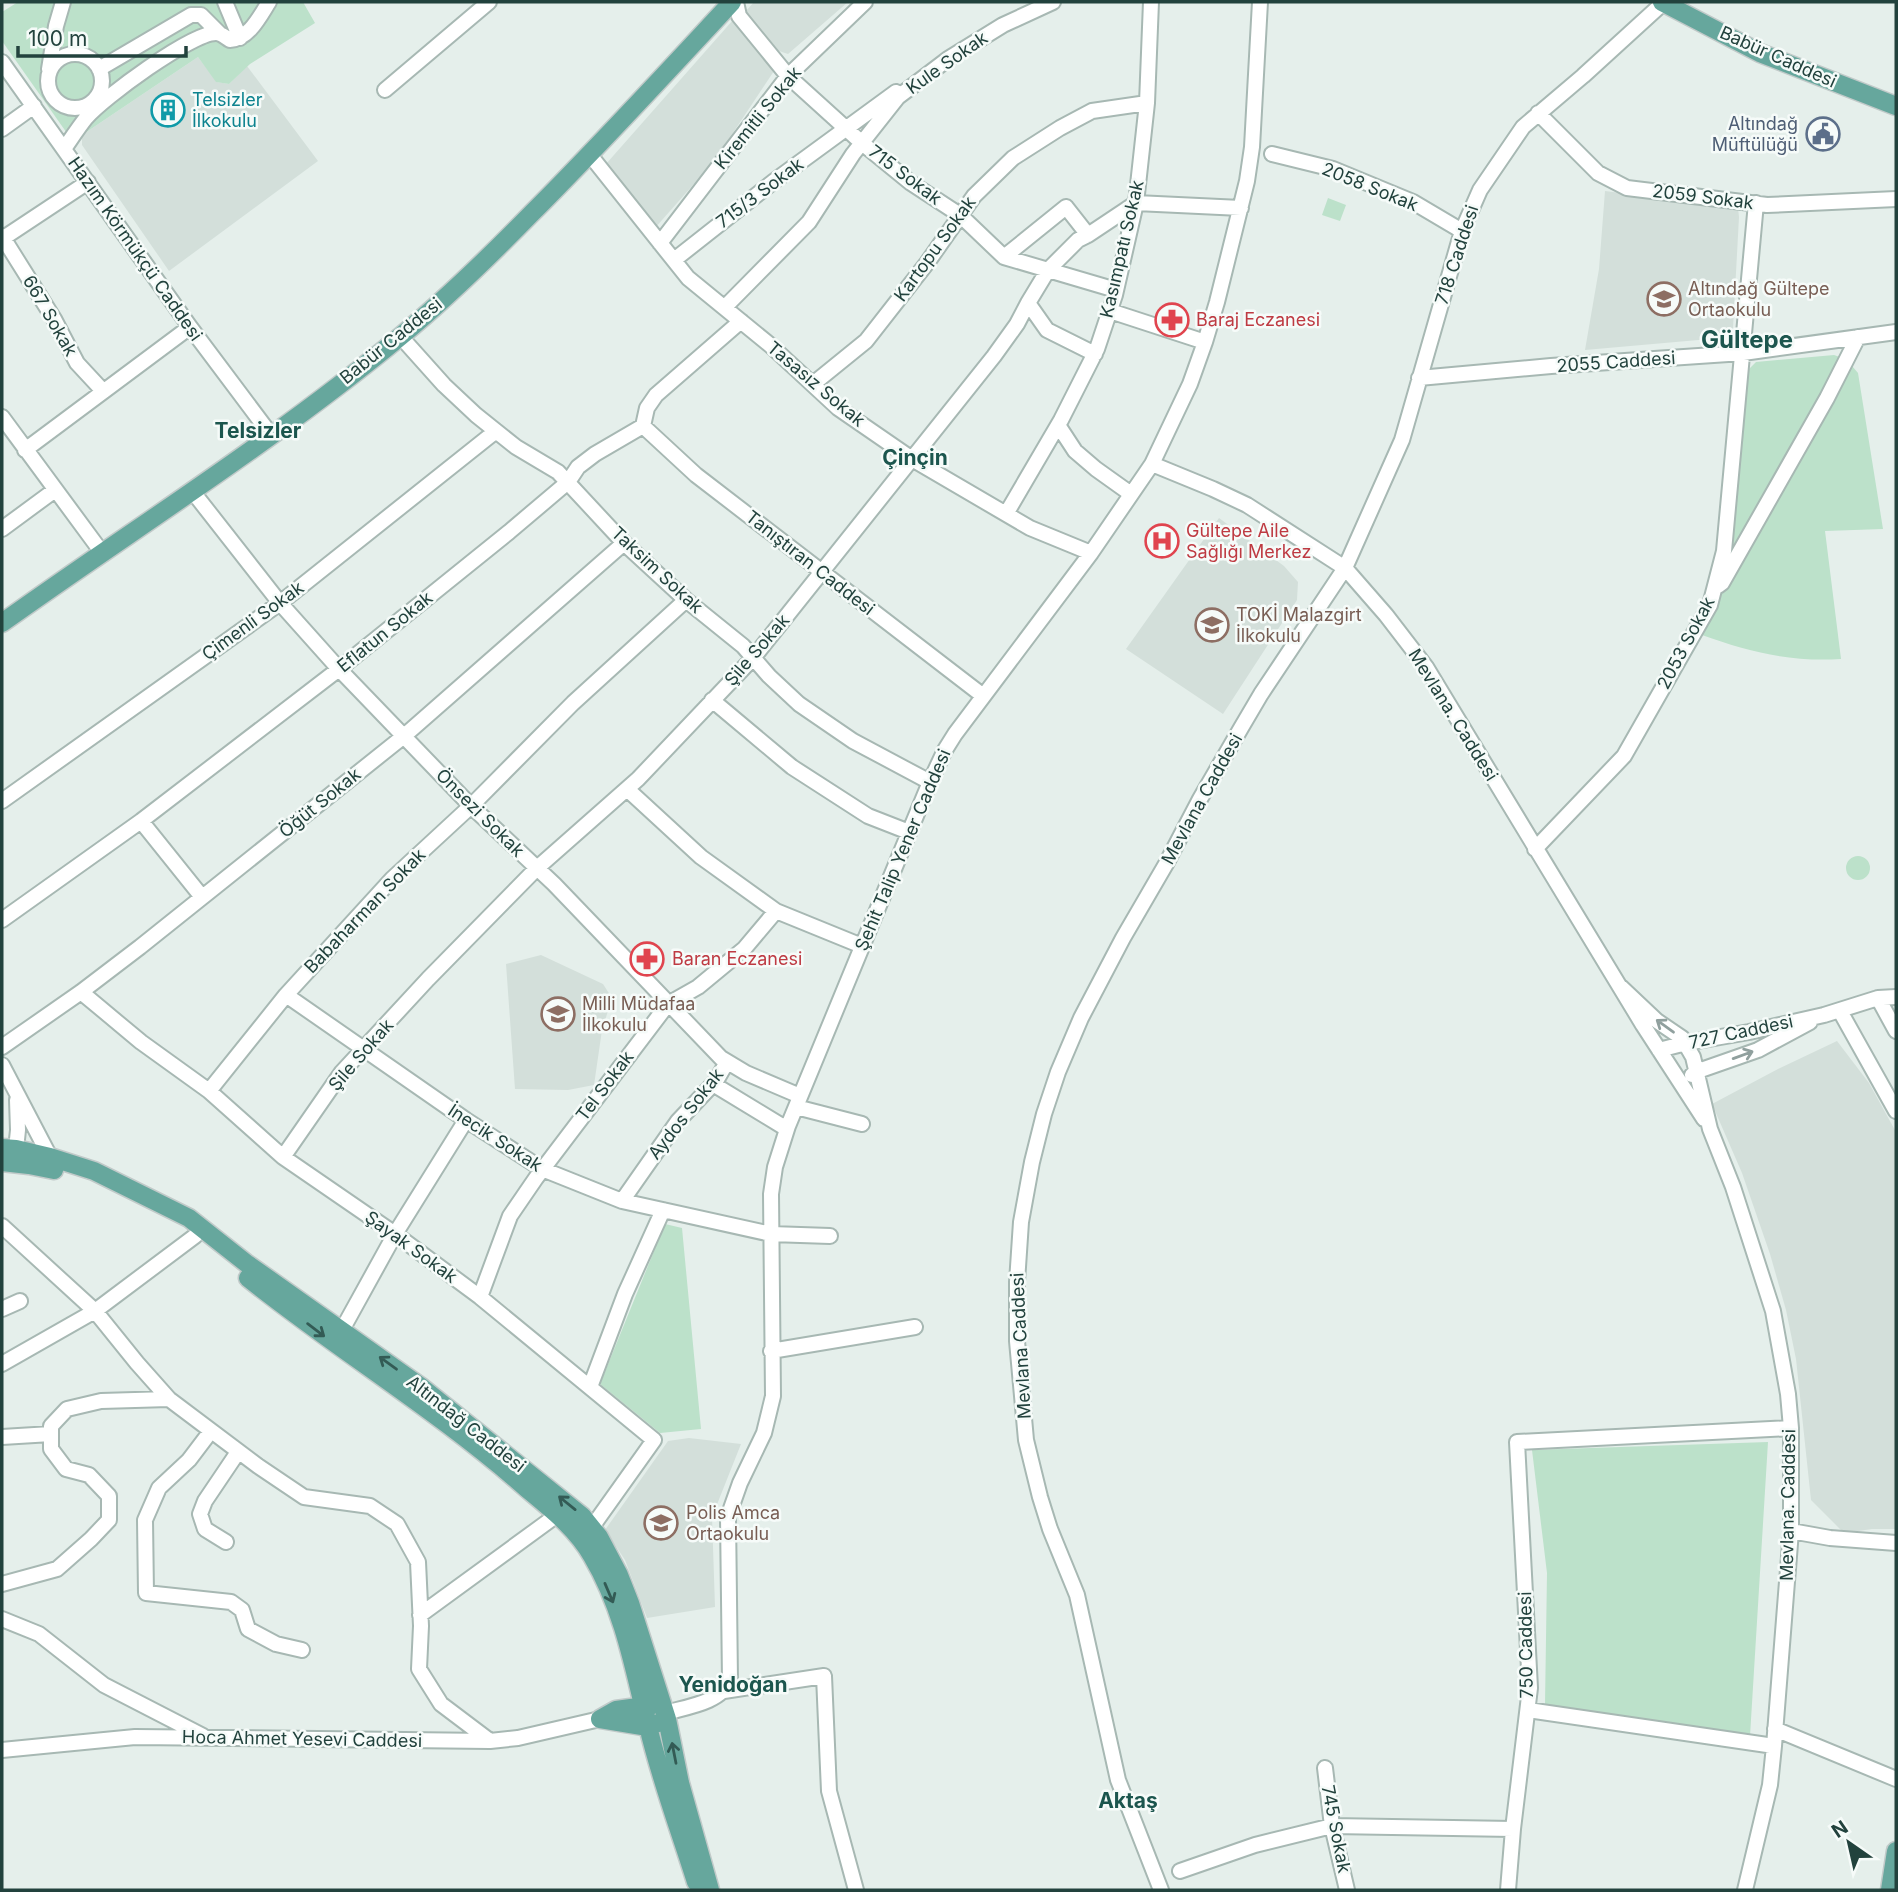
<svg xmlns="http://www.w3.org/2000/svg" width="1898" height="1892" viewBox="0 0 1898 1892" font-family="Inter,sans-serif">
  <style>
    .built { fill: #d3dfda }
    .green { fill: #bce1ca }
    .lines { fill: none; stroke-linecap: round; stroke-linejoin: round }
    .minor-casing { stroke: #a7b8b3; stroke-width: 18 }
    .major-casing { stroke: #c1cac9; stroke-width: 21 }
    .minor { stroke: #fff; stroke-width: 14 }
    .major { stroke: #66a79d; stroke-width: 18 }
    .oneway { stroke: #90a09e }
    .oneway2 { stroke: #335b55 }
    .labels { text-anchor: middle; stroke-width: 5; stroke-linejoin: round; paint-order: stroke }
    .street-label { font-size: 18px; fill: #22423d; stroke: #f6fbf9 }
    .culture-label { font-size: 18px; fill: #0d838f; stroke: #f6fbf9; text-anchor: start }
    .service-label { font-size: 18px; fill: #4e5e75; stroke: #f6fbf9; text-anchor: end }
    .education-label { font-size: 18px; fill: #785e54; stroke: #f6fbf9; text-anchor: start }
    .health-label { font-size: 18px; fill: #be3a42; stroke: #f6fbf9; text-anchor: start }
    .quarter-label { font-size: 21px; font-weight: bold; fill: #1c564e; stroke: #f6fbf9 }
    .district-label { font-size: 24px; font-weight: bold; fill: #1c564e; stroke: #f6fbf9 }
  </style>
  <rect width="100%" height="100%" fill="#e5efeb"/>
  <path class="built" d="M754,2H848L788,54L779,51L745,12Z
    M733,20L776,68L715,160L655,228L606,164Z
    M198,57L217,82L229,84L247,66L318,161L169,271L82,145V135Z
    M1605,191L1738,208L1739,217L1733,328L1721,338L1585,350L1599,269Z
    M1219,518L1284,566L1298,582L1297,600L1223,714L1126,649Z
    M541,955L603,984L612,998L602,1030L594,1085L568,1090L515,1089L506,964Z
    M1837,1041L1869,1083L1896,1132V1529H1872L1852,1532L1842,1531L1811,1500L1796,1359L1786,1310L1770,1254L1742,1173L1712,1104L1778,1069Z
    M689,1438L741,1444L712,1517L715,1607L647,1618L625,1560L605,1530L668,1441Z"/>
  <path class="green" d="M18,2H303L315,23L250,64L229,84L216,82L198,57L82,135L76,146L2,41V12Z
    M1328,198L1346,205L1340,221L1322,215Z
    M1834,355L1846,359L1858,373L1883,529L1825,531L1841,659C1790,662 1749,652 1702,635L1729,566L1749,369L1756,362Z
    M1846 868a12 12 0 1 1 24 0a12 12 0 1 1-24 0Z
    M665,1224L682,1228L701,1429L660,1433L600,1384Z
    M1768,1442L1750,1736L1545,1704L1547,1573L1532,1450Z"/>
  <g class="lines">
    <defs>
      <path id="minor" d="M225,2L240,38
        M736,2L739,16L788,76L862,143L911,183L960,215L1004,257L1116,290
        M48 81a27 27 0 1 1 54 0a27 27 0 1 1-54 0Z
        M2,62L190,327L271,435
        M49,69L56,26L63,2
        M99,69L191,15H201L219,33
        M385,90L489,2
        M1538,113L1598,173L1627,188L1767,205L1896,199
        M2,129L34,106
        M64,149C71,139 78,128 86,118C103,98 191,33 216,33C221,33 225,37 230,40C249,39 260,16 269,2
        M1272,154L1333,169L1413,202L1462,231
        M590,155L688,278L770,345L838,408L912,459L1030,528L1091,553
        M2,236L54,319L77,363L103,391
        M2,239L88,182
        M660,243L788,76L865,2
        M1004,257L1066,207L1088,235
        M674,260L773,182L896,92
        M1028,303L1047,330L1095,354
        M725,307L809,222L853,154L898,97L948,59L1003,25L1053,2
        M1110,311L1205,342
        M401,337L444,385L476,415L516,447L558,472L624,543L686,600L743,646L769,676L799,704L853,741L930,782
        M1419,378L1551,366L1743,353L1896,332
        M813,384L866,341L927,263L974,196L1013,158L1060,128L1092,111L1147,103
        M2,417L103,554
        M1058,425L1075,451L1096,469L1131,494
        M643,426L696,475L982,695
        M643,426L647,408L656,395L741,321
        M25,450L190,327
        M1152,464L1213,489L1247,505L1345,568L1386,615L1426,667L1643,1025L1704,1119
        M193,492L280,603L339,669L471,806L554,884L721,1058L746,1073L800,1096
        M1006,514L1061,420L1097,349L1115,295L1136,203L1147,103L1151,2
        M2,529L55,490
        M1718,586L1722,583L1827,398L1858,337
        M712,700L792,767L868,816L909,832
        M627,789L701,857L776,911L862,946
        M2,801L280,603L496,431
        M141,821L202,897
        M1535,849L1624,756L1710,605L1724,551L1756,203
        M2,920L141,821L339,669L509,532L568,482L578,467L595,454L643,426
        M1621,987L1657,1021L1682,1038L1693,1057L1710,1129L1733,1187L1773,1311L1788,1394L1791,1428V1531L1774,1746L1770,1785L1745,1890
        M81,992L141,1042L209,1091L283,1157L395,1234L480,1297L654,1440L592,1527
        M286,995L466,1120L542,1169L622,1201L771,1234L830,1236
        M1878,998L1896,1031
        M1840,1011L1896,1111
        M2,1047L81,992L140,947L404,736L624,543
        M1659,1050L1686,1043L1749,1032L1824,1015L1878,998L1896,997
        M2,1065L50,1157
        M1692,1075L1698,1071L1758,1050L1810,1022
        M713,1084L787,1129
        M209,1091L286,995L392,879L471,806L573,703L686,600
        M796,1107L862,1124
        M16,1149L18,1130L17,1100
        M283,1157L342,1072L428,979L536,869L638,779L753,658L994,356L1017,324L1028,303L1048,270L1078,240L1088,235L1136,203L1241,208
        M622,1201L678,1121L716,1081L727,1062
        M2,1226L95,1311L137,1363L169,1399L258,1466L304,1497L370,1506L397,1524L418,1562L421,1626L419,1669L441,1704L490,1741
        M480,1297L510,1216L536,1178L668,1004L698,987L744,949L776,911
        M2,1309L20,1301
        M342,1330L395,1234L466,1120
        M771,1351L915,1327
        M2,1364L95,1311L195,1236
        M590,1387L625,1294L663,1210
        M211,1431L189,1460L159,1488L145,1520L146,1593L231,1602L242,1610L248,1629L276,1644L302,1650
        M2,1437L51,1434
        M1791,1531L1830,1538L1896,1543
        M226,1542L205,1529L200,1514L205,1501L238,1452
        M2,1584L57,1569L91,1539L109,1520V1496L89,1475L66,1469L51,1449V1426L67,1409L101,1401L169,1399
        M420,1615L557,1515
        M2,1619L39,1634L104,1685L203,1736
        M724,1691L824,1676L829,1791L856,1890
        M1528,1710L1774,1746
        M665,1713C686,1707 721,1703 730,1680L728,1517L740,1483L764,1433L773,1396L771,1194L775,1167L788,1126L930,782L945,750L955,734L1091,553L1152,464L1190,384L1205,342L1217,302L1247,181L1252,147L1260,2
        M1775,1729L1896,1779
        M2,1750L135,1737L490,1741L518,1738L600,1719
        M1325,1768L1332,1826L1347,1890
        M1180,1871L1255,1845L1332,1826L1513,1829
        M1161,1890L1118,1780L1077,1595L1050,1529L1040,1497L1026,1440L1017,1341V1282L1021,1222L1032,1162L1044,1114L1058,1072L1081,1018L1123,938L1166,864L1200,799L1241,728L1261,694L1345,568L1402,440L1462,231L1480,190L1523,127L1583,76L1663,3
        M1508,1890L1513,1829L1530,1688L1517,1442L1791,1428"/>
      <path id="major" d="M1662,2L1760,53L1896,106
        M2,623C135,528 274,441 401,336C447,298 490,256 532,213C600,145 666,73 732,2
        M2,1148L16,1149L50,1157L94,1171L189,1218L246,1263L420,1386L582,1516L599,1537L619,1575L630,1603L667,1719L680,1783L710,1890
        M2,1162L29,1165L54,1170
        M248,1278C338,1350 439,1411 526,1488C550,1508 576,1528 592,1556C623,1608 634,1668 648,1726C660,1778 680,1831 696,1882
        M600,1719L648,1727L658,1723
        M600,1719L616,1710L653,1705
        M1890,1890L1896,1851"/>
    </defs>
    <use href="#minor" class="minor-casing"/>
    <use href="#major" class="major-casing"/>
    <use href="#minor" class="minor"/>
    <use href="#major" class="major"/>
  </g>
  <defs><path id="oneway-shaft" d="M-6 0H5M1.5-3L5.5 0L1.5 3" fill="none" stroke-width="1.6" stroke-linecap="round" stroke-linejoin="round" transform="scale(1.75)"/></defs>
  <g class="oneway">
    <use href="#oneway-shaft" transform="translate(1665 1026) rotate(-144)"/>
    <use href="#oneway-shaft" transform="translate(1743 1055) rotate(-20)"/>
  </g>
  <g class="oneway2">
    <use href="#oneway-shaft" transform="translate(316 1330) rotate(37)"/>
    <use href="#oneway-shaft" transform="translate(388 1363) rotate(-144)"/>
    <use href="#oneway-shaft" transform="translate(567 1503) rotate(-141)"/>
    <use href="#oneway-shaft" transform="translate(609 1593) rotate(67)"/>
    <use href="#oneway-shaft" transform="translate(674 1753) rotate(-101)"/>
  </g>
  <defs>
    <symbol id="building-ring" viewBox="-11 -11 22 22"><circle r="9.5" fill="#f6fbf9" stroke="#0f9aa8" stroke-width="1.5"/><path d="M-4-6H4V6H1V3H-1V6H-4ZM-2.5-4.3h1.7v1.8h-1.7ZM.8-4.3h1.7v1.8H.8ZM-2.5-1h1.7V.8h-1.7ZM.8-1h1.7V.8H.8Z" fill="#0f9aa8"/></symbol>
    <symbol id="civic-ring" viewBox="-11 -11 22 22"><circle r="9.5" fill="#f6fbf9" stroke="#5c6f8a" stroke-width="1.5"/><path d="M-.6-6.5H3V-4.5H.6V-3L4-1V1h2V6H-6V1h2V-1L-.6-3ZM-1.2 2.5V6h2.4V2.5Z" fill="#5c6f8a"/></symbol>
    <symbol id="school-ring" viewBox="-11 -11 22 22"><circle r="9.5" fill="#f6fbf9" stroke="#8d6e63" stroke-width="1.5"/><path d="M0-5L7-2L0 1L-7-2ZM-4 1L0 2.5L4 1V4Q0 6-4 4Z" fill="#8d6e63"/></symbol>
    <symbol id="pharmacy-ring" viewBox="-11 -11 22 22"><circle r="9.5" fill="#f6fbf9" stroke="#e0444e" stroke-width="1.5"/><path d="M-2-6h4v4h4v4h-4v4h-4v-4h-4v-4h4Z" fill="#e0444e"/></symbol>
    <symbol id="hospital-ring" viewBox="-11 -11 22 22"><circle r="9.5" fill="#f6fbf9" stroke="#e0444e" stroke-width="1.5"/><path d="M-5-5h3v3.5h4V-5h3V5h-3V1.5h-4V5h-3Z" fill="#e0444e"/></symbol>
  </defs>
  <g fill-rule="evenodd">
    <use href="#building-ring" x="149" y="91" width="38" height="38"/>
    <use href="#civic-ring" x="1804" y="115" width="38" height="38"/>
    <use href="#school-ring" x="1645" y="280" width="38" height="38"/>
    <use href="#pharmacy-ring" x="1153" y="301" width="38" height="38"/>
    <use href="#hospital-ring" x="1143" y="522" width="38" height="38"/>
    <use href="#school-ring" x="1193" y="606" width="38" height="38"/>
    <use href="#pharmacy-ring" x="628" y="940" width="38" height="38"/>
    <use href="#school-ring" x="539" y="995" width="38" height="38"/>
    <use href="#school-ring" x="642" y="1504" width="38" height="38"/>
  </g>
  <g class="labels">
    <g class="street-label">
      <text transform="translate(1778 57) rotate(24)" y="6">Babür Caddesi</text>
      <text transform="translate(947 63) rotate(-35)" y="6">Kule Sokak</text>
      <text transform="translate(758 118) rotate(-51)" y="6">Kiremitli Sokak</text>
      <text transform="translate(905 175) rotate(37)" y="6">715 Sokak</text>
      <text transform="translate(1370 187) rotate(22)" y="6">2058 Sokak</text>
      <text transform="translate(760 193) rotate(-37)" y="6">715/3 Sokak</text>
      <text transform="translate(1703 197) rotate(7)" y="6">2059 Sokak</text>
      <text transform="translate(135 249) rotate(55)" y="6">Hazım Körmükçü Caddesi</text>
      <text transform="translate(935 249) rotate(-54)" y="6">Kartopu Sokak</text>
      <text transform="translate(1122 249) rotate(-77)" y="6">Kasımpatı Sokak</text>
      <text transform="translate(1457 255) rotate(-72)" y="6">718 Caddesi</text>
      <text transform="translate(50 316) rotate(60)" y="6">667 Sokak</text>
      <text transform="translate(391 341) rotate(-39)" y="6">Babür Caddesi</text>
      <text transform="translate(1616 362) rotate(-4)" y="6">2055 Caddesi</text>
      <text transform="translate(816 384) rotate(40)" y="6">Tasasız Sokak</text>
      <text transform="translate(810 563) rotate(38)" y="6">Tanıştıran Caddesi</text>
      <text transform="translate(657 570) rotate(43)" y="6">Taksim Sokak</text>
      <text transform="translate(253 621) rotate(-36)" y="6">Çimenli Sokak</text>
      <text transform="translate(385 632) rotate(-39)" y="6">Eflatun Sokak</text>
      <text transform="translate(1686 643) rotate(-62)" y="6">2053 Sokak</text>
      <text transform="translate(757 650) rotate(-49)" y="6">Şile Sokak</text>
      <text transform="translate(1453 715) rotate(58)" y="6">Mevlana. Caddesi</text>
      <text transform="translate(1202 799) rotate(-61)" y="6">Mevlana Caddesi</text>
      <text transform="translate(320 803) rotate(-39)" y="6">Öğüt Sokak</text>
      <text transform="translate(480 813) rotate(45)" y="6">Önsezi Sokak</text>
      <text transform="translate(903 850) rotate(-67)" y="6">Şehit Talip Yener Caddesi</text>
      <text transform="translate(365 911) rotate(-46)" y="6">Babaharman Sokak</text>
      <text transform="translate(1741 1032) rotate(-12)" y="6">727 Caddesi</text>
      <text transform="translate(361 1055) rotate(-49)" y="6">Şile Sokak</text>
      <text transform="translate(605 1086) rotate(-53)" y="6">Tel Sokak</text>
      <text transform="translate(686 1114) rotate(-52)" y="6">Aydos Sokak</text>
      <text transform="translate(495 1138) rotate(33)" y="6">İnecik Sokak</text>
      <text transform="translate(411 1247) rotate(36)" y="6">Şayak Sokak</text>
      <text transform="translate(1021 1346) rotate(-93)" y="6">Mevlana Caddesi</text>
      <text transform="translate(466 1424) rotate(38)" y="6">Altındağ Caddesi</text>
      <text transform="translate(1788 1505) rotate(-89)" y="6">Mevlana. Caddesi</text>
      <text transform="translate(1526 1645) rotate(-91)" y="6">750 Caddesi</text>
      <text transform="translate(302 1739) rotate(1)" y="6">Hoca Ahmet Yesevi Caddesi</text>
      <text transform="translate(1336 1829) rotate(79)" y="6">745 Sokak</text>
    </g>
    <g class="culture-label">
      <text x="192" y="106">Telsizler<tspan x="192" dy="21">İlkokulu</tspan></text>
    </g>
    <g class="service-label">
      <text x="1798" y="130">Altındağ<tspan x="1798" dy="21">Müftülüğü</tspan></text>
    </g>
    <g class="education-label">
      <text x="1688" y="295">Altındağ Gültepe<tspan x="1688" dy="21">Ortaokulu</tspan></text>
      <text x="1236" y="621">TOKİ Malazgirt<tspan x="1236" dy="21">İlkokulu</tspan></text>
      <text x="582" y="1010">Milli Müdafaa<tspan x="582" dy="21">İlkokulu</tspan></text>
      <text x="686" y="1519">Polis Amca<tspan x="686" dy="21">Ortaokulu</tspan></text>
    </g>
    <g class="health-label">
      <text x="1196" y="326">Baraj Eczanesi</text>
      <text x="1186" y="537">Gültepe Aile<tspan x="1186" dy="21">Sağlığı Merkez</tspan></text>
      <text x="672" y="965">Baran Eczanesi</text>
    </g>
    <g class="quarter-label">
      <text x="258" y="438">Telsizler</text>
      <text x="915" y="465">Çinçin</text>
      <text x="733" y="1692">Yenidoğan</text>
      <text x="1128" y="1808">Aktaş</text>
    </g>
    <g class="district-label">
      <text x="1747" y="348">Gültepe</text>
    </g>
  </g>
  <rect width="1898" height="1892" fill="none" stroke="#22423d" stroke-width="7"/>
  <g transform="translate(1849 1843) rotate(326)" stroke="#f6fbf9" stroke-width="5" paint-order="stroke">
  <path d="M0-5L12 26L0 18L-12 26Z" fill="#22423d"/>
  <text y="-10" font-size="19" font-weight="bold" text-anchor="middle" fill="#22423d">N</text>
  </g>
  <path d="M18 46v10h168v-10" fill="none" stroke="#22423d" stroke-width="3.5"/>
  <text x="28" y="46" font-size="21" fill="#22423d" stroke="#f6fbf9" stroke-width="5" paint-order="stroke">100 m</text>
</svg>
